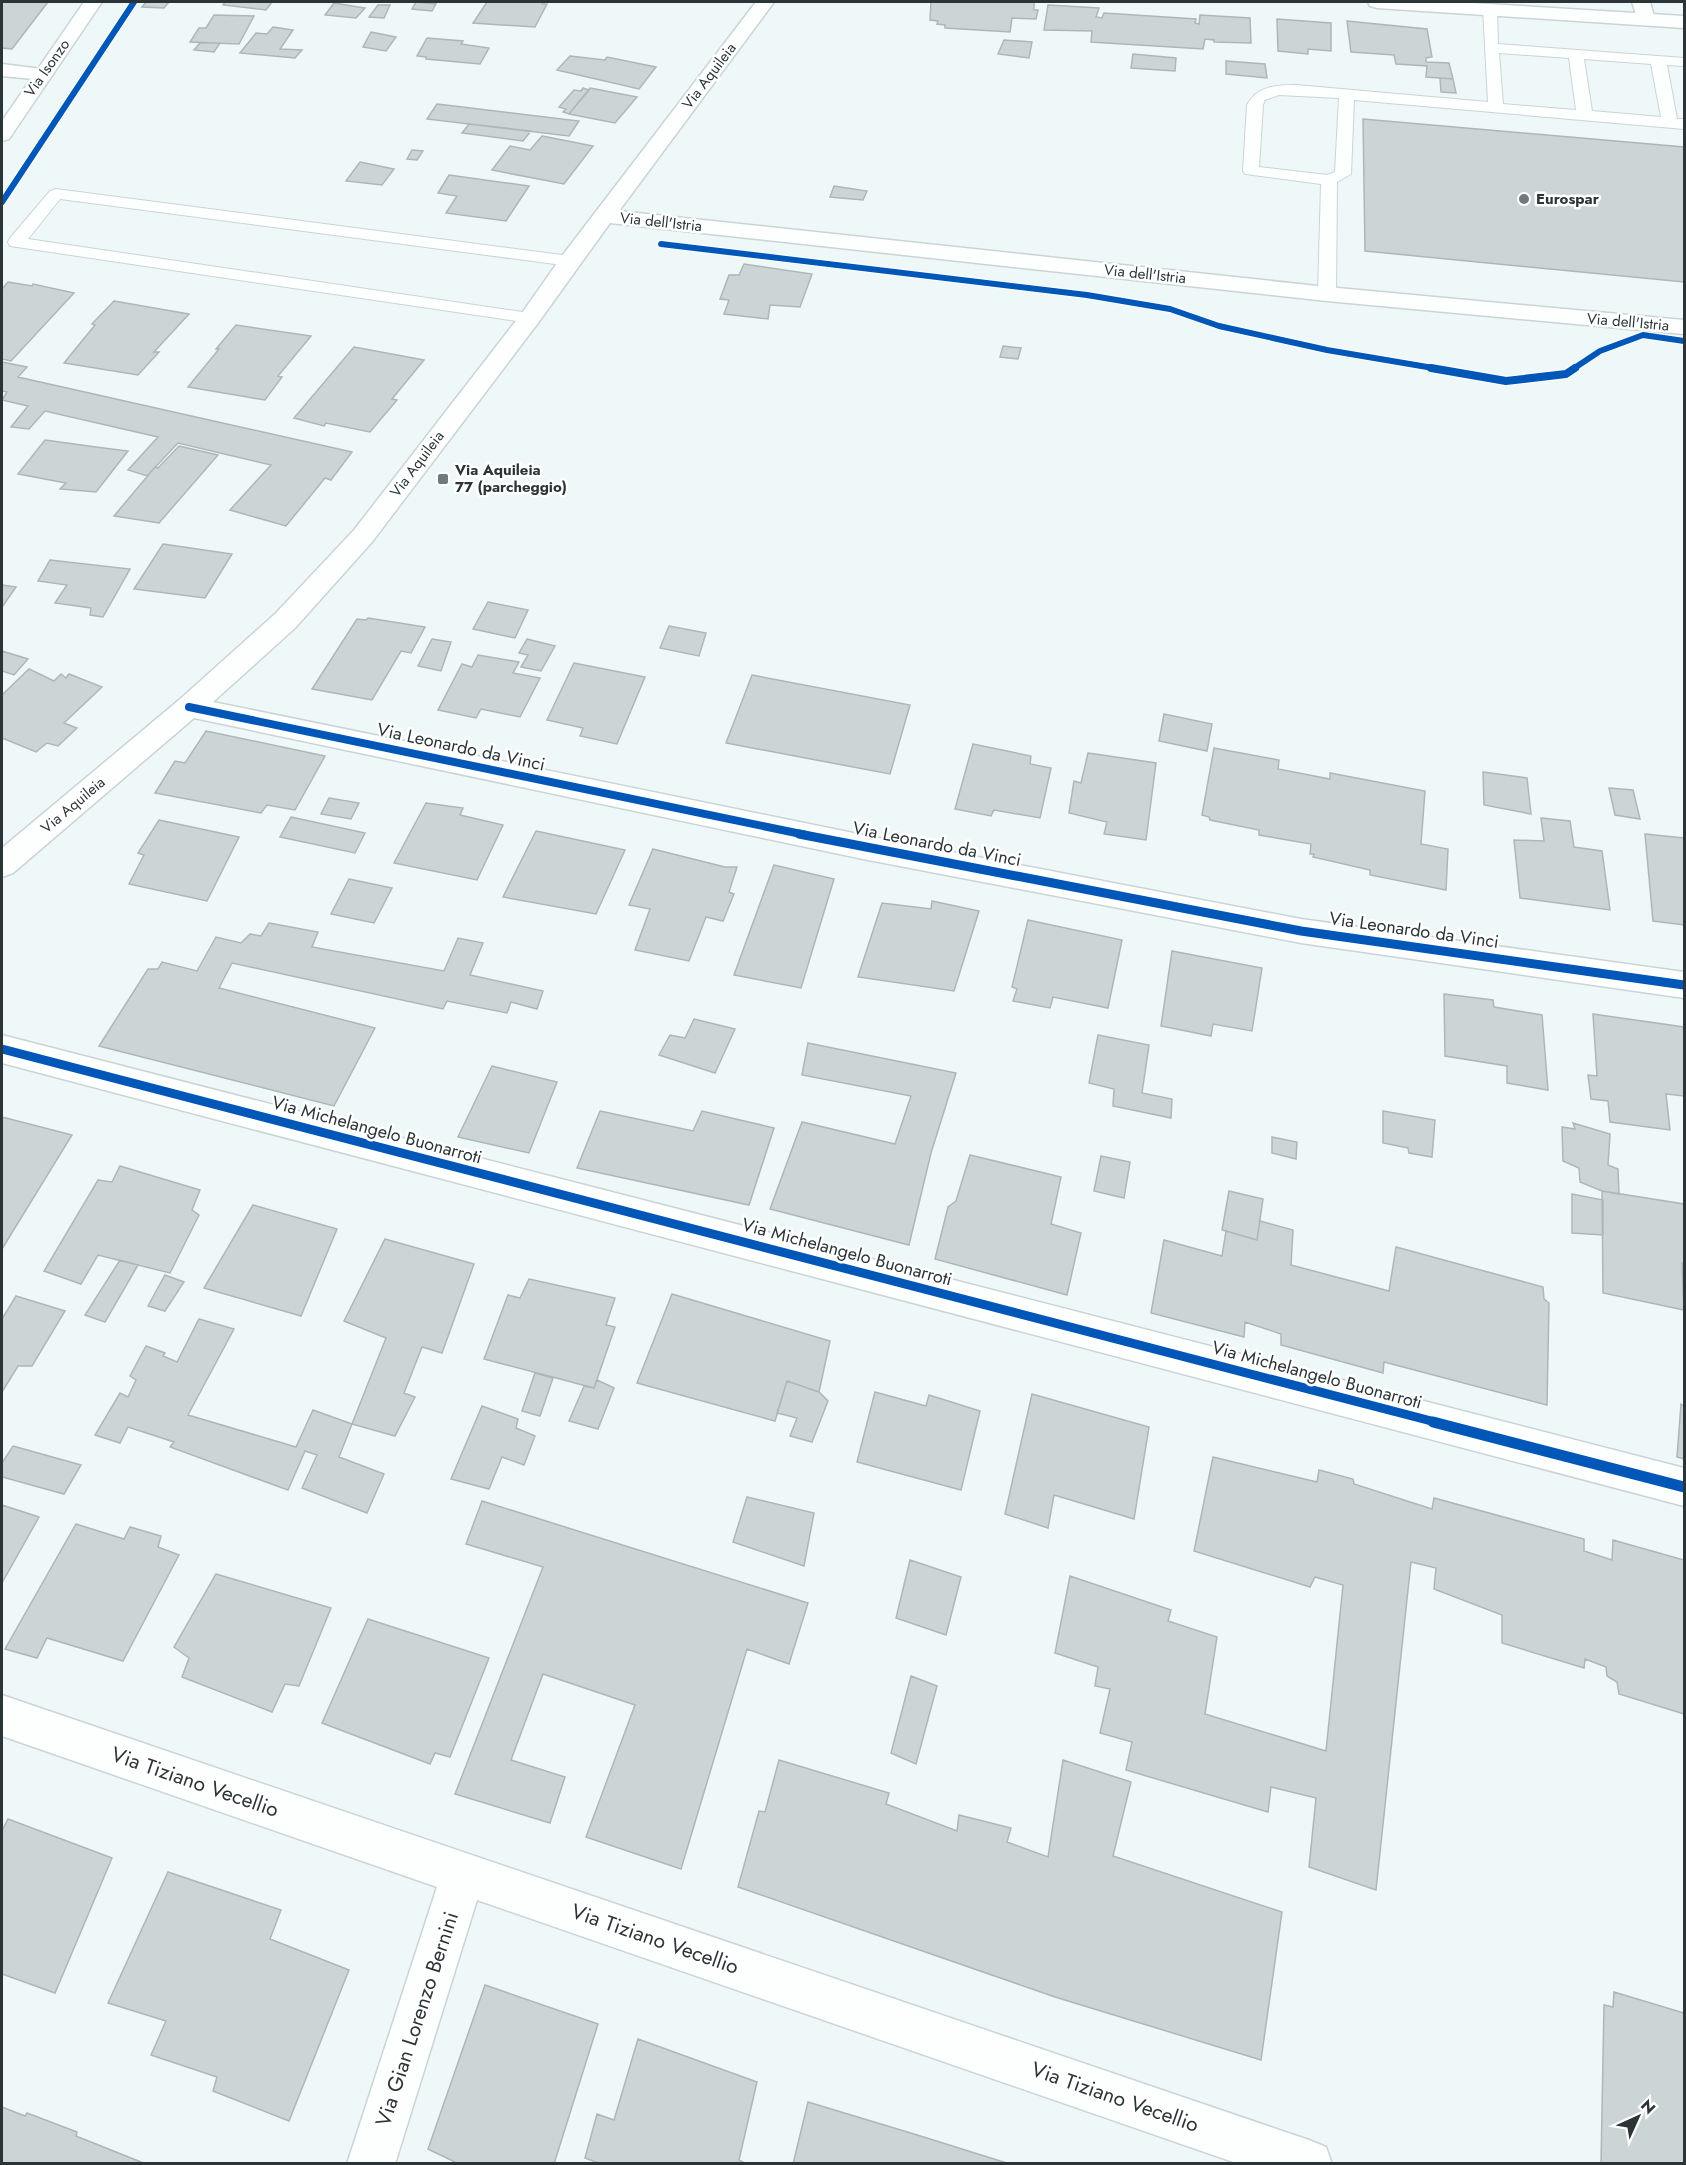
<svg xmlns="http://www.w3.org/2000/svg" width="1686" height="2165" viewBox="0 0 1686 2165" font-family="Jost,sans-serif">
  <style>
    .building { fill: #ccd5d6; stroke: #aeb7b8; stroke-width: 1.5 }
    .lines { fill: none; stroke-linecap: round; stroke-linejoin: round }
    .service-casing { stroke: #cbd4d5; stroke-width: 2 }
    .minor-casing { stroke: #cbd4d5; stroke-width: 3 }
    .tertiary-casing { stroke: #cbd4d5; stroke-width: 3 }
    .service { fill: #fdfefe; fill-rule: evenodd }
    .minor { fill: #fdfefe; fill-rule: evenodd }
    .tertiary { fill: #fdfefe; fill-rule: evenodd }
    .cycleway-far3-casing { stroke: #fff; stroke-width: 8 }
    .cycleway-far2-casing { stroke: #fff; stroke-width: 10 }
    .cycleway-far1-casing { stroke: #fff; stroke-width: 13 }
    .cycleway-casing { stroke: #fff; stroke-width: 15 }
    .cycleway-far3 { stroke: #0057b8; stroke-width: 6 }
    .cycleway-far2 { stroke: #0057b8; stroke-width: 8 }
    .cycleway-far1 { stroke: #0057b8; stroke-width: 9 }
    .cycleway { stroke: #0057b8; stroke-width: 11 }
    .poi-dot { fill: #70797b; stroke: #fff; stroke-width: 2 }
    .labels { text-anchor: middle; stroke-width: 5; stroke-linejoin: round; paint-order: stroke }
    .far-street-label { font-size: 15px; fill: #2b3537; stroke: #fff }
    .far-poi-label { font-size: 15px; font-weight: bold; fill: #2b3537; stroke: #fff; text-anchor: start }
    .street-label { font-size: 18px; fill: #2b3537; stroke: #fff }
    .near-street-label { font-size: 21px; fill: #2b3537; stroke: #fff }
  </style>
  <rect width="100%" height="100%" fill="#eff8f9"/>
  <path class="building" d="M2,2H48L12,49L2,48Z
    M146,2H169L164,8L142,7Z
    M225,2H272L266,10L223,5Z
    M416,2L436,4L432,11L412,9Z
    M487,2H542V4H547L535,27L473,23Z
    M931,2H1034V10H1038L1036,19L1012,18L1010,32L945,28V25L937,24L938,21L930,20Z
    M334,3L365,8L356,18L325,15Z
    M378,5H390L384,18L369,17Z
    M1048,5L1099,8L1096,17L1102,18L1104,13L1196,19L1195,23L1199,24L1200,15L1250,18L1251,43L1214,42V40L1205,39L1203,49L1091,42L1092,31L1044,30Z
    M214,15L254,16L239,44L190,42L199,28H206Z
    M1277,19L1331,23V51L1308,49V54L1278,51Z
    M1347,21L1427,29L1432,57L1426,58V62L1449,63L1453,79L1426,77L1427,66L1396,64L1394,55L1351,52Z
    M273,27L293,30L280,49L302,50L295,58L240,53L256,33L267,34Z
    M371,32L396,37L386,51L363,47Z
    M427,38L463,41L461,44L489,48L480,64L426,59V57L417,56Z
    M1004,40L1032,42L1029,58L998,54Z
    M200,43H220L214,52L194,50Z
    M1133,54L1176,58L1175,71L1131,68Z
    M570,56L605,60L607,57L656,67L639,89L557,70Z
    M1226,61L1265,64L1267,78L1226,74Z
    M1440,78L1453,79L1456,93L1441,92Z
    M583,88L589,90L569,114L563,112L566,109L559,107L574,90L581,91Z
    M590,88L637,97L615,123L569,114Z
    M437,104L579,121L569,136L427,119Z
    M1363,119L1684,147V282L1365,251Z
    M469,124L531,131L523,141L462,133Z
    M542,136L593,146L564,184L492,170L510,146L530,150Z
    M412,150L423,151L417,160L407,159Z
    M360,162L394,169L382,185L346,181Z
    M449,175L529,186L506,221L446,213L457,196L438,193Z
    M834,186L867,191L863,200L830,197Z
    M744,264L812,274L800,307L770,305L768,319L724,314L729,300L720,299L729,275H739Z
    M8,282L32,286L33,284L74,293L11,361L2,359V289Z
    M114,301L189,314L154,352H159L138,375L64,363L95,325L92,324Z
    M236,325L311,336L278,376L282,377L265,400L188,387L219,349H216Z
    M1003,346L1021,348L1018,359L1000,357Z
    M354,347L424,360L392,399L397,400L370,432L326,423L324,426L294,418Z
    M2,362L27,367L18,377L352,452L331,480L325,478L286,526L230,510L271,465L178,443L147,476L128,470L158,437L45,411L29,429L11,427L28,406L2,400L7,392L2,391Z
    M45,440L96,447L128,451L96,492L60,489L66,483L18,474Z
    M179,446L218,455L159,523L114,516L155,467L158,468Z
    M163,544L232,554L205,598L134,589Z
    M50,560L130,569L103,617L90,615L91,608L55,603L67,585L38,581Z
    M2,585L16,587L2,607Z
    M488,602L528,610L515,638L473,629Z
    M368,618L425,627L411,653L401,651L372,700L312,689L357,619L366,620Z
    M669,626L706,633L699,656L660,648Z
    M432,639L451,642L441,671L418,666Z
    M527,639L555,646L541,671L521,667L528,655L519,653Z
    M2,651L28,659L14,675L2,671Z
    M478,655L519,662L513,673L540,678L520,717L481,709L476,718L438,710L462,664L472,667Z
    M574,663L645,677L617,744L580,736L583,728L547,720Z
    M29,669L54,681L61,674L66,678L69,674L102,687L64,723L77,728L58,746L47,743L36,752L2,738V695Z
    M752,675L910,705L890,774L726,743Z
    M1164,714L1212,724L1207,751L1159,741Z
    M206,731L325,756L295,810L267,805L261,813L155,793L175,761L185,763Z
    M973,744L1031,756L1030,764L1051,768L1040,818L994,810L991,816L955,809Z
    M1214,748L1279,760L1278,769L1330,779V773L1425,791L1421,844L1448,849L1446,890L1370,875V870L1313,857L1314,854H1310L1311,844L1259,835V830L1210,820L1209,817L1202,815Z
    M1088,753L1156,763L1146,840L1104,834L1107,822L1069,813L1074,781L1081,783Z
    M1483,772L1527,778L1531,814L1484,805Z
    M1609,788L1633,790L1640,819L1615,815Z
    M329,798L359,803L351,819L321,814Z
    M426,803L463,808L460,815L503,825L477,880L394,863Z
    M291,817L365,833L355,853L280,837Z
    M1541,818L1570,821L1574,847L1602,851L1610,910L1520,898L1514,840L1544,841Z
    M159,820L239,837L207,901L129,884L144,855L138,853Z
    M536,831L625,850L596,914L503,897Z
    M1645,834L1684,838V925L1653,921Z
    M653,849L725,867H737L729,892L734,894L723,921L706,917L689,961L635,950L650,909L629,905Z
    M774,865L834,879L801,988L734,975Z
    M349,879L392,888L374,923L331,914Z
    M932,901L979,911L954,991L858,977L882,903L931,909Z
    M1028,920L1122,940L1108,1008L1053,997L1050,1008L1013,1001L1017,989L1012,987Z
    M269,923L318,932L312,947L444,971L458,938L483,943L470,975L543,991L537,1009L511,1002L507,1013L447,1001L443,1009L232,963L219,988L375,1028L334,1106L99,1046L148,969H158L162,962L197,971L216,937L241,943L250,934L261,936Z
    M1172,951L1262,968L1252,1031L1213,1024L1211,1036L1161,1026Z
    M1444,994L1493,1000L1494,1007L1542,1015L1548,1090L1507,1083V1066L1445,1056Z
    M1593,1014L1684,1027V1096L1666,1094L1670,1130L1610,1122L1608,1101L1591,1099L1588,1075L1597,1076Z
    M694,1019L735,1029L715,1073L659,1055L670,1035L685,1038Z
    M1098,1035L1149,1045L1142,1093L1172,1099L1171,1118L1113,1106L1114,1089L1089,1083Z
    M808,1043L956,1073L931,1153L909,1245L770,1209L802,1122L895,1144L911,1096L802,1075Z
    M492,1066L557,1082L529,1153L458,1137Z
    M600,1111L693,1131L702,1111L774,1128L749,1205L577,1168Z
    M1383,1111L1435,1120L1432,1157L1409,1153L1408,1148L1383,1143Z
    M2,1117L72,1135L2,1249Z
    M1573,1123L1610,1134L1608,1165L1618,1169L1619,1194L1602,1191L1580,1182L1579,1168L1563,1161L1562,1127L1575,1129Z
    M1272,1137L1297,1142L1296,1159L1272,1153Z
    M970,1155L1061,1177L1051,1224L1081,1233L1067,1295L935,1259L948,1207L956,1201Z
    M1101,1156L1130,1162L1124,1198L1094,1191Z
    M120,1166L200,1190L192,1210L199,1215L170,1273L98,1255L81,1284L44,1271L98,1180L112,1182Z
    M1229,1191L1263,1199L1257,1240L1222,1230Z
    M1602,1191L1684,1204V1264L1682,1263L1684,1310L1603,1293Z
    M1572,1194L1603,1200V1235L1572,1233Z
    M253,1205L337,1229L301,1316L204,1288Z
    M1260,1221L1293,1230L1291,1265L1389,1291L1396,1247L1543,1287L1544,1299L1549,1303L1547,1405L1384,1362L1383,1373L1281,1345V1334L1245,1322L1244,1337L1151,1313L1164,1240L1222,1256L1226,1231L1257,1240Z
    M385,1239L474,1264L442,1353L422,1347L404,1393L415,1397L395,1436L352,1424L386,1338L344,1321Z
    M120,1260L138,1265L105,1322L85,1315Z
    M165,1275L184,1282L165,1311L148,1306Z
    M529,1279L615,1298L606,1325L615,1327L594,1388L484,1359L508,1295L520,1298Z
    M672,1294L830,1341L819,1392L787,1381L775,1421L637,1383Z
    M16,1296L65,1311L32,1366H18L2,1392V1319Z
    M199,1319L234,1329L188,1415L296,1447L313,1410L352,1424L339,1457L384,1474L367,1513L302,1488L317,1455L305,1451L288,1490L170,1447L174,1442L128,1427L120,1443L95,1435L120,1393L128,1397L136,1380L130,1376L146,1346L165,1353L163,1356L177,1362Z
    M535,1373L553,1378L540,1416L522,1411Z
    M597,1380L614,1388L598,1429L569,1421L584,1386L594,1388Z
    M787,1381L819,1392L828,1401L812,1442L790,1436L797,1418L777,1413Z
    M875,1392L926,1406L929,1395L980,1411L961,1490L857,1462Z
    M1032,1394L1149,1427L1134,1519L1054,1495L1048,1528L1005,1514Z
    M1681,1404L1684,1406V1459L1677,1457Z
    M482,1406L518,1419L516,1428L535,1436L524,1465L502,1457L489,1489L451,1479Z
    M13,1446L81,1465L64,1494L2,1477V1463Z
    M1213,1457L1317,1482L1319,1470L1353,1479L1354,1484L1432,1509L1434,1498L1584,1539V1551L1612,1560L1613,1540L1684,1560V1714L1619,1694L1617,1682L1607,1676L1606,1667L1585,1659L1584,1668L1502,1643V1615L1434,1589L1436,1568L1411,1562L1376,1890L1309,1867L1316,1798L1271,1787L1268,1812L1126,1770L1132,1742L1100,1733L1110,1689L1095,1686L1098,1667L1055,1653L1070,1576L1171,1610L1168,1621L1217,1637L1205,1714L1326,1751L1343,1585L1315,1577L1310,1587L1194,1551Z
    M747,1497L814,1513L804,1566L733,1542Z
    M482,1501L808,1603L789,1664L747,1649L681,1869L586,1837L635,1705L543,1674L511,1760L565,1777L550,1823L455,1794L543,1567L466,1544Z
    M2,1505L39,1517L2,1583Z
    M76,1524L124,1539L130,1527L161,1536L158,1547L179,1555L123,1661L47,1638L37,1658L5,1649Z
    M910,1560L961,1577L946,1635L896,1618Z
    M216,1574L331,1608L299,1686L285,1684L272,1712L182,1677L189,1658L174,1647Z
    M368,1619L489,1658L450,1757L435,1753L430,1764L322,1723Z
    M911,1676L937,1686L916,1764L891,1753Z
    M779,1760L889,1793L886,1804L957,1831L959,1815L1011,1828L1007,1842L1048,1857L1063,1760L1131,1782L1113,1856L1282,1912L1261,2060L1055,1997L738,1887L759,1811L765,1812Z
    M8,1819L112,1858L55,1993L2,1974V1831Z
    M168,1872L281,1910L270,1939L349,1970L289,2121L213,2091L217,2077L151,2055L166,2021L108,2003Z
    M485,1985L598,2024L554,2164H459L428,2149Z
    M1614,1992L1684,2013V2164H1601L1604,2005L1613,2007Z
    M638,2039L757,2082L739,2160L746,2164H601L585,2158L597,2114L614,2120Z
    M808,2102L914,2134L1010,2164H793Z
    M2,2107L25,2116L27,2113L77,2132L76,2136L146,2164H2Z"/>
  <g class="lines">
    <defs>
      <path id="service" d="M1490,5L1497,9L1498,44L1684,58V66L1667,65L1677,119H1684V129L1354,100L1351,174L1337,182L1336,294L1333,298H1321L1318,294L1321,184L1245,174L1243,171L1247,105C1257,86 1276,85 1296,85L1488,102L1483,9ZM1499,53L1569,58L1576,110L1503,104ZM1584,59L1651,64L1661,117L1592,111ZM1279,95L1339,98L1335,172L1327,175L1259,167L1263,105L1265,100Z
        M56,189L570,256L576,257L579,261L576,265L570,266L60,199L28,239L536,314L539,318L536,322L530,323L10,246L8,242L10,238L50,191Z"/>
      <path id="minor" d="M756,2H774L619,211L1327,287L1684,320V334L1327,301L610,223L538,323L372,542L295,628L213,702L863,835L1301,919L1684,972V998L1301,943L863,859L194,718L13,873L2,877V848L179,700L275,614L354,530L522,313L562,256Z
        M1632,2H1650L1655,20L1653,24H1639Z
        M2,64L50,70L53,74L50,78L43,80L2,76Z
        M2,1035L1684,1468V1506L2,1063Z
        M2,1695L1309,2140L1326,2147L1332,2164H1239L477,1900L395,2164H347L437,1887L2,1736Z"/>
      <path id="tertiary" d="M84,2H102L9,139L2,141V121Z
        M1368,2H1456L1684,16V28L1377,8L1370,6Z"/>
    </defs>
    <use href="#service" class="service-casing"/>
    <use href="#minor" class="minor-casing"/>
    <use href="#tertiary" class="tertiary-casing"/>
    <use href="#service" class="service"/>
    <use href="#minor" class="minor"/>
    <use href="#tertiary" class="tertiary"/>
    <defs>
      <path id="cycleway-far3" d="M2,202L134,2
        M661,244L1087,295L1170,309L1219,326L1327,350L1439,369
        M1573,369L1600,351L1643,335L1684,341"/>
      <path id="cycleway-far2" d="M1431,368L1506,381L1566,374L1575,368
        M189,707L806,835"/>
      <path id="cycleway-far1" d="M799,834L1301,931L1684,985
        M2,1049L1439,1423"/>
      <path id="cycleway" d="M1433,1422L1684,1487"/>
    </defs>
    <use href="#cycleway-far3" class="cycleway-far3-casing"/>
    <use href="#cycleway-far2" class="cycleway-far2-casing"/>
    <use href="#cycleway-far1" class="cycleway-far1-casing"/>
    <use href="#cycleway" class="cycleway-casing"/>
    <use href="#cycleway-far3" class="cycleway-far3"/>
    <use href="#cycleway-far2" class="cycleway-far2"/>
    <use href="#cycleway-far1" class="cycleway-far1"/>
    <use href="#cycleway" class="cycleway"/>
  </g>
  <g class="poi-dot">
    <circle cx="1524" cy="199" r="6"/>
    <rect x="437" y="473" width="12" height="12" rx="3"/>
  </g>
  <g class="labels">
    <g class="far-street-label">
      <text transform="translate(47 68) rotate(-55)" y="5">Via Isonzo</text>
      <text transform="translate(709 76) rotate(-53)" y="5">Via Aquileia</text>
      <text transform="translate(661 222) rotate(6)" y="5">Via dell'Istria</text>
      <text transform="translate(1145 274) rotate(6)" y="5">Via dell'Istria</text>
      <text transform="translate(1628 322) rotate(5)" y="5">Via dell'Istria</text>
      <text transform="translate(417 464) rotate(-53)" y="5">Via Aquileia</text>
      <text transform="translate(73 805) rotate(-40)" y="5">Via Aquileia</text>
    </g>
    <g class="far-poi-label">
      <text x="1536" y="204">Eurospar</text>
      <text x="455" y="475">Via Aquileia<tspan x="455" dy="17">77 (parcheggio)</tspan></text>
    </g>
    <g class="street-label">
      <text transform="translate(461 747) rotate(12)" y="6">Via Leonardo da Vinci</text>
      <text transform="translate(937 844) rotate(11)" y="6">Via Leonardo da Vinci</text>
      <text transform="translate(1414 930) rotate(8)" y="6">Via Leonardo da Vinci</text>
      <text transform="translate(377 1130) rotate(15)" y="6">Via Michelangelo Buonarroti</text>
      <text transform="translate(847 1252) rotate(15)" y="6">Via Michelangelo Buonarroti</text>
      <text transform="translate(1317 1375) rotate(15)" y="6">Via Michelangelo Buonarroti</text>
    </g>
    <g class="near-street-label">
      <text transform="translate(195 1782) rotate(19)" y="7">Via Tiziano Vecellio</text>
      <text transform="translate(655 1939) rotate(19)" y="7">Via Tiziano Vecellio</text>
      <text transform="translate(417 2019) rotate(-72)" y="7">Via Gian Lorenzo Bernini</text>
      <text transform="translate(1115 2097) rotate(19)" y="7">Via Tiziano Vecellio</text>
    </g>
  </g>
  <rect width="1686" height="2165" fill="none" stroke="#2b3537" stroke-width="6"/>
  <g transform="translate(1638 2117) rotate(45)" stroke="#ffffff" stroke-width="4.5" paint-order="stroke">
  <path d="M0-4.5L10 22L0 15L-10 22Z" fill="#2b3537"/>
  <text y="-9" font-size="16" font-weight="bold" text-anchor="middle" fill="#2b3537">N</text>
  </g>
</svg>
